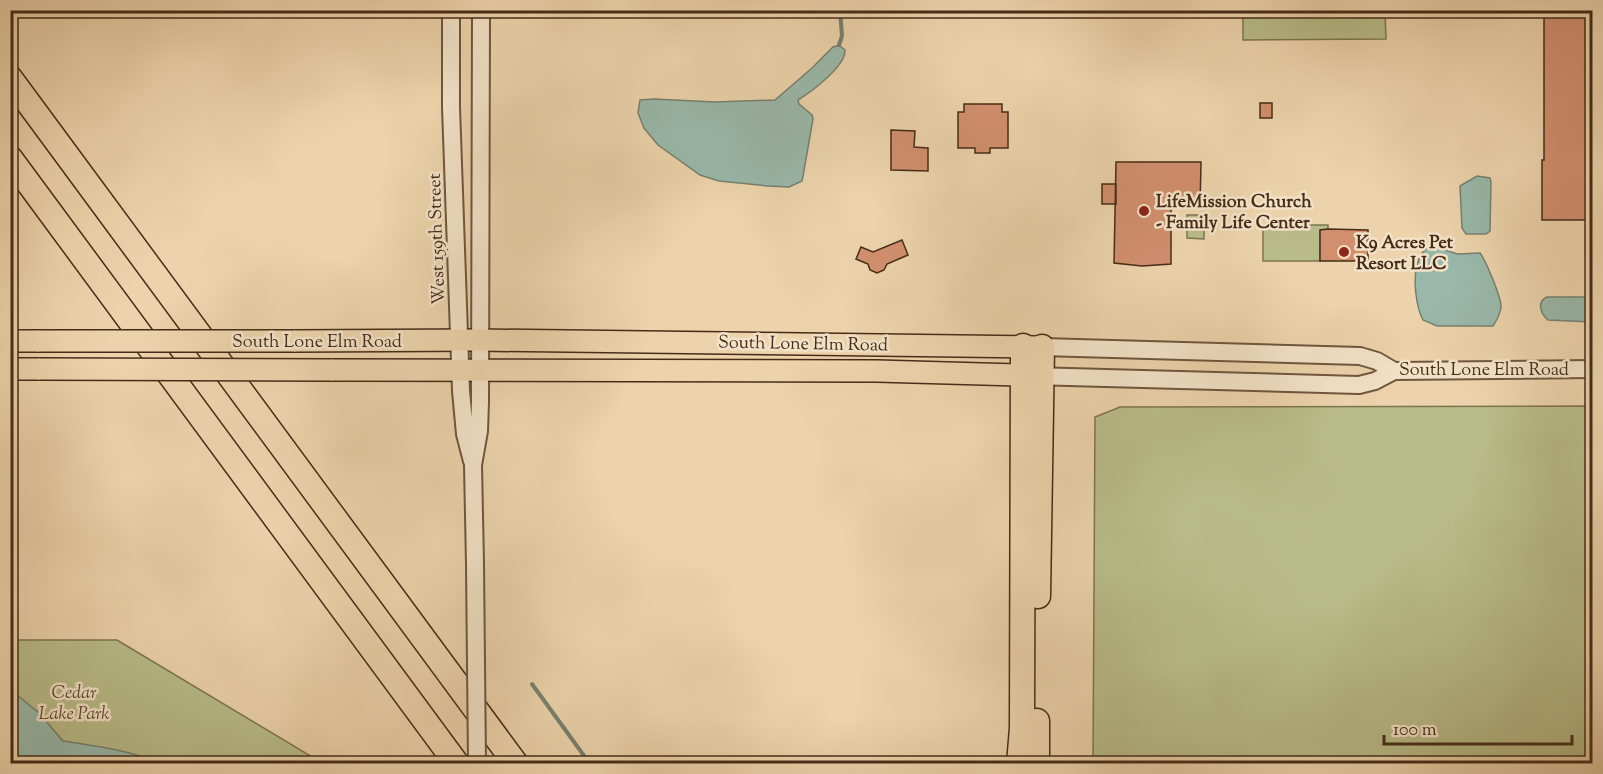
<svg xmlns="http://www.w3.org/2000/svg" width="1603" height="774" viewBox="0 0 1603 774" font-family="'Sorts Mill Goudy',serif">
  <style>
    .green { fill: #b8bc88; stroke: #7e7450; stroke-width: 1.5 }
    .water { fill: #99b8aa; stroke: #778070; stroke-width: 1.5 }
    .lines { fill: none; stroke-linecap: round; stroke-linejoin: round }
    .stream { stroke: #778070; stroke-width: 4 }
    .building { fill: #d18f6e; stroke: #452c19; stroke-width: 1.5 }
    .tertiary-casing { stroke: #6f563e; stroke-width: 20 }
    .primary-casing { stroke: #452c19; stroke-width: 24 }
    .motorway-casing { stroke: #452c19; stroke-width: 27 }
    .tertiary { stroke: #f3e2c8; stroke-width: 16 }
    .primary { stroke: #ecd3ab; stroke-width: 21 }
    .motorway { stroke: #ecd3ab; stroke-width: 24 }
    .tertiary-bridge-casing { stroke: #6f563e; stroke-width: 20; stroke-linecap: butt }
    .primary-bridge-casing { stroke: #452c19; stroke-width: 24; stroke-linecap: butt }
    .tertiary-bridge { stroke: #f3e2c8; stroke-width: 16 }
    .primary-bridge { stroke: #ecd3ab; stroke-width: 21 }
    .poi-dot { fill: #8f2418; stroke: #f3e2c8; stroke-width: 2 }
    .labels { text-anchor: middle; stroke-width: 5; stroke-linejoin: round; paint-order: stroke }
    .poi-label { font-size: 18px; font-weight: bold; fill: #452c19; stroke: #f3e2c8; text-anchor: start }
    .street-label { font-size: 18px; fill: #452c19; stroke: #f3e2c8 }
    .park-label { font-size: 18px; font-style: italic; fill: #5c492f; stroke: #f3e2c8 }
  </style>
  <rect width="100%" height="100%" fill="#ecd3ab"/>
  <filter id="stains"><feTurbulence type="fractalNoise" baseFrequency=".00333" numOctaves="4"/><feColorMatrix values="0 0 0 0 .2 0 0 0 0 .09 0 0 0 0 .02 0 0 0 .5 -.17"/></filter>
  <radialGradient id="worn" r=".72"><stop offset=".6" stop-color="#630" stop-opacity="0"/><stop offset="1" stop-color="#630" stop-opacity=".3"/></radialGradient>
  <path class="green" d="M1243,11H1385L1386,39L1243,40Z
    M1187,215H1204V239L1187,238Z
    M1263,225H1328V230L1320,231V261H1263Z
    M1592,406V763H1093L1095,417L1120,407Z
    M10,640H117L314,758L319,763H11Z"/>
  <path class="water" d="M839,45L845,50C846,66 811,92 798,100L799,104L812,115L813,119L803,176L802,181L789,187L768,186L719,181L700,175L658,145L644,128L638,113L640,100L654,99L715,102L775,100L812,68L833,47Z
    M1477,176L1490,178L1491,182L1490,231L1486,234H1466L1462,228L1460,186Z
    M1429,247L1440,248L1457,254L1480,253C1486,261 1502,299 1501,308C1500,314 1497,320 1493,326H1437L1423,320C1414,303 1409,258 1429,247Z
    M1547,297H1592V322L1548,320C1541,314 1536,302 1547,297Z
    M11,690L39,713L63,741C96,746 128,750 159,763H11Z"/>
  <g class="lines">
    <path class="stream" d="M839,45L842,36L840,10
      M532,684L590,764"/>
  </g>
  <path class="building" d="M1544,10H1592V220H1542V160H1544Z
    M1260,103H1272V118H1260Z
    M964,104H1002V112H1008V148H990V153H975V148H958V112H964Z
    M891,130L915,131L914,147L928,148V171L891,170Z
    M1116,162H1201L1200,207H1171V264L1142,266L1114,263Z
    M1102,184H1116V204H1102Z
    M1328,229L1368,230V261H1320V230Z
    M902,240L908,255L887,264L884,270L877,273L870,270L868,264L856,259L861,247L873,252Z"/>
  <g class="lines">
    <defs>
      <path id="tertiary" d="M451,10V107L461,391L465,434L472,461
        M1042,347L1360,356L1377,361L1394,371L1592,369
        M1032,376L1359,385L1375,381L1394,371
        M475,564L473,465L479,431L480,402L481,10"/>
      <path id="primary" d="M10,341H39
        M294,341L479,340L1038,347
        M10,369H40
        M331,370L877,371L1021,375"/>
      <path id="motorway" d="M10,78L516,764
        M10,158L457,764
        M1038,596L1042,347
        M1019,764L1022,728L1023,346
        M1037,764V721"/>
    </defs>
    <use href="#tertiary" class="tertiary-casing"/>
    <use href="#primary" class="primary-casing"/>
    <use href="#motorway" class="motorway-casing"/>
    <use href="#tertiary" class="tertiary"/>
    <use href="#primary" class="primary"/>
    <use href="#motorway" class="motorway"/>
    <defs>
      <path id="tertiary-bridge" d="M475,564L477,764"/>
      <path id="primary-bridge" d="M39,341H294
        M40,369L331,370"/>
    </defs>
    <use href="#tertiary-bridge" class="tertiary-bridge-casing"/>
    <use href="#primary-bridge" class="primary-bridge-casing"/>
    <use href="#tertiary-bridge" class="tertiary-bridge"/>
    <use href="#primary-bridge" class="primary-bridge"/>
  </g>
  <g class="poi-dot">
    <circle cx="1144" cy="211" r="6"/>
    <circle cx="1344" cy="252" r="6"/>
  </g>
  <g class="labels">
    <g class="poi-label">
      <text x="1156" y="207">LifeMission Church<tspan x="1156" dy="21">- Family Life Center</tspan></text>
      <text x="1356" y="248">K9 Acres Pet<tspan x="1356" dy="21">Resort LLC</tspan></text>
    </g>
    <g class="street-label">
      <text transform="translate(436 239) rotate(-92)" y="6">West 159th Street</text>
      <text x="317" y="347">South Lone Elm Road</text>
      <text transform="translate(803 343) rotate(1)" y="6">South Lone Elm Road</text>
      <text x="1484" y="375">South Lone Elm Road</text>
    </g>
    <g class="park-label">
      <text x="74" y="698">Cedar<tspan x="74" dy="21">Lake Park</tspan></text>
    </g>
  </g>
  <rect width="1603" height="774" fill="none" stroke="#ecd3ab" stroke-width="36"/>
  <rect x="12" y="12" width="1579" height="750" fill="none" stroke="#452c19" stroke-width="3"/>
  <rect x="18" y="18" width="1567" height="738" fill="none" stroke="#452c19" stroke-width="1.5"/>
  <path d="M1384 735v9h188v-9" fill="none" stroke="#452c19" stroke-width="3"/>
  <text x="1393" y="735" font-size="18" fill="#452c19" stroke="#f3e2c8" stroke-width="4.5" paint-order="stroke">100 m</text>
  <rect width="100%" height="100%" filter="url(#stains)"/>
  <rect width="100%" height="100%" fill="url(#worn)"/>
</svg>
